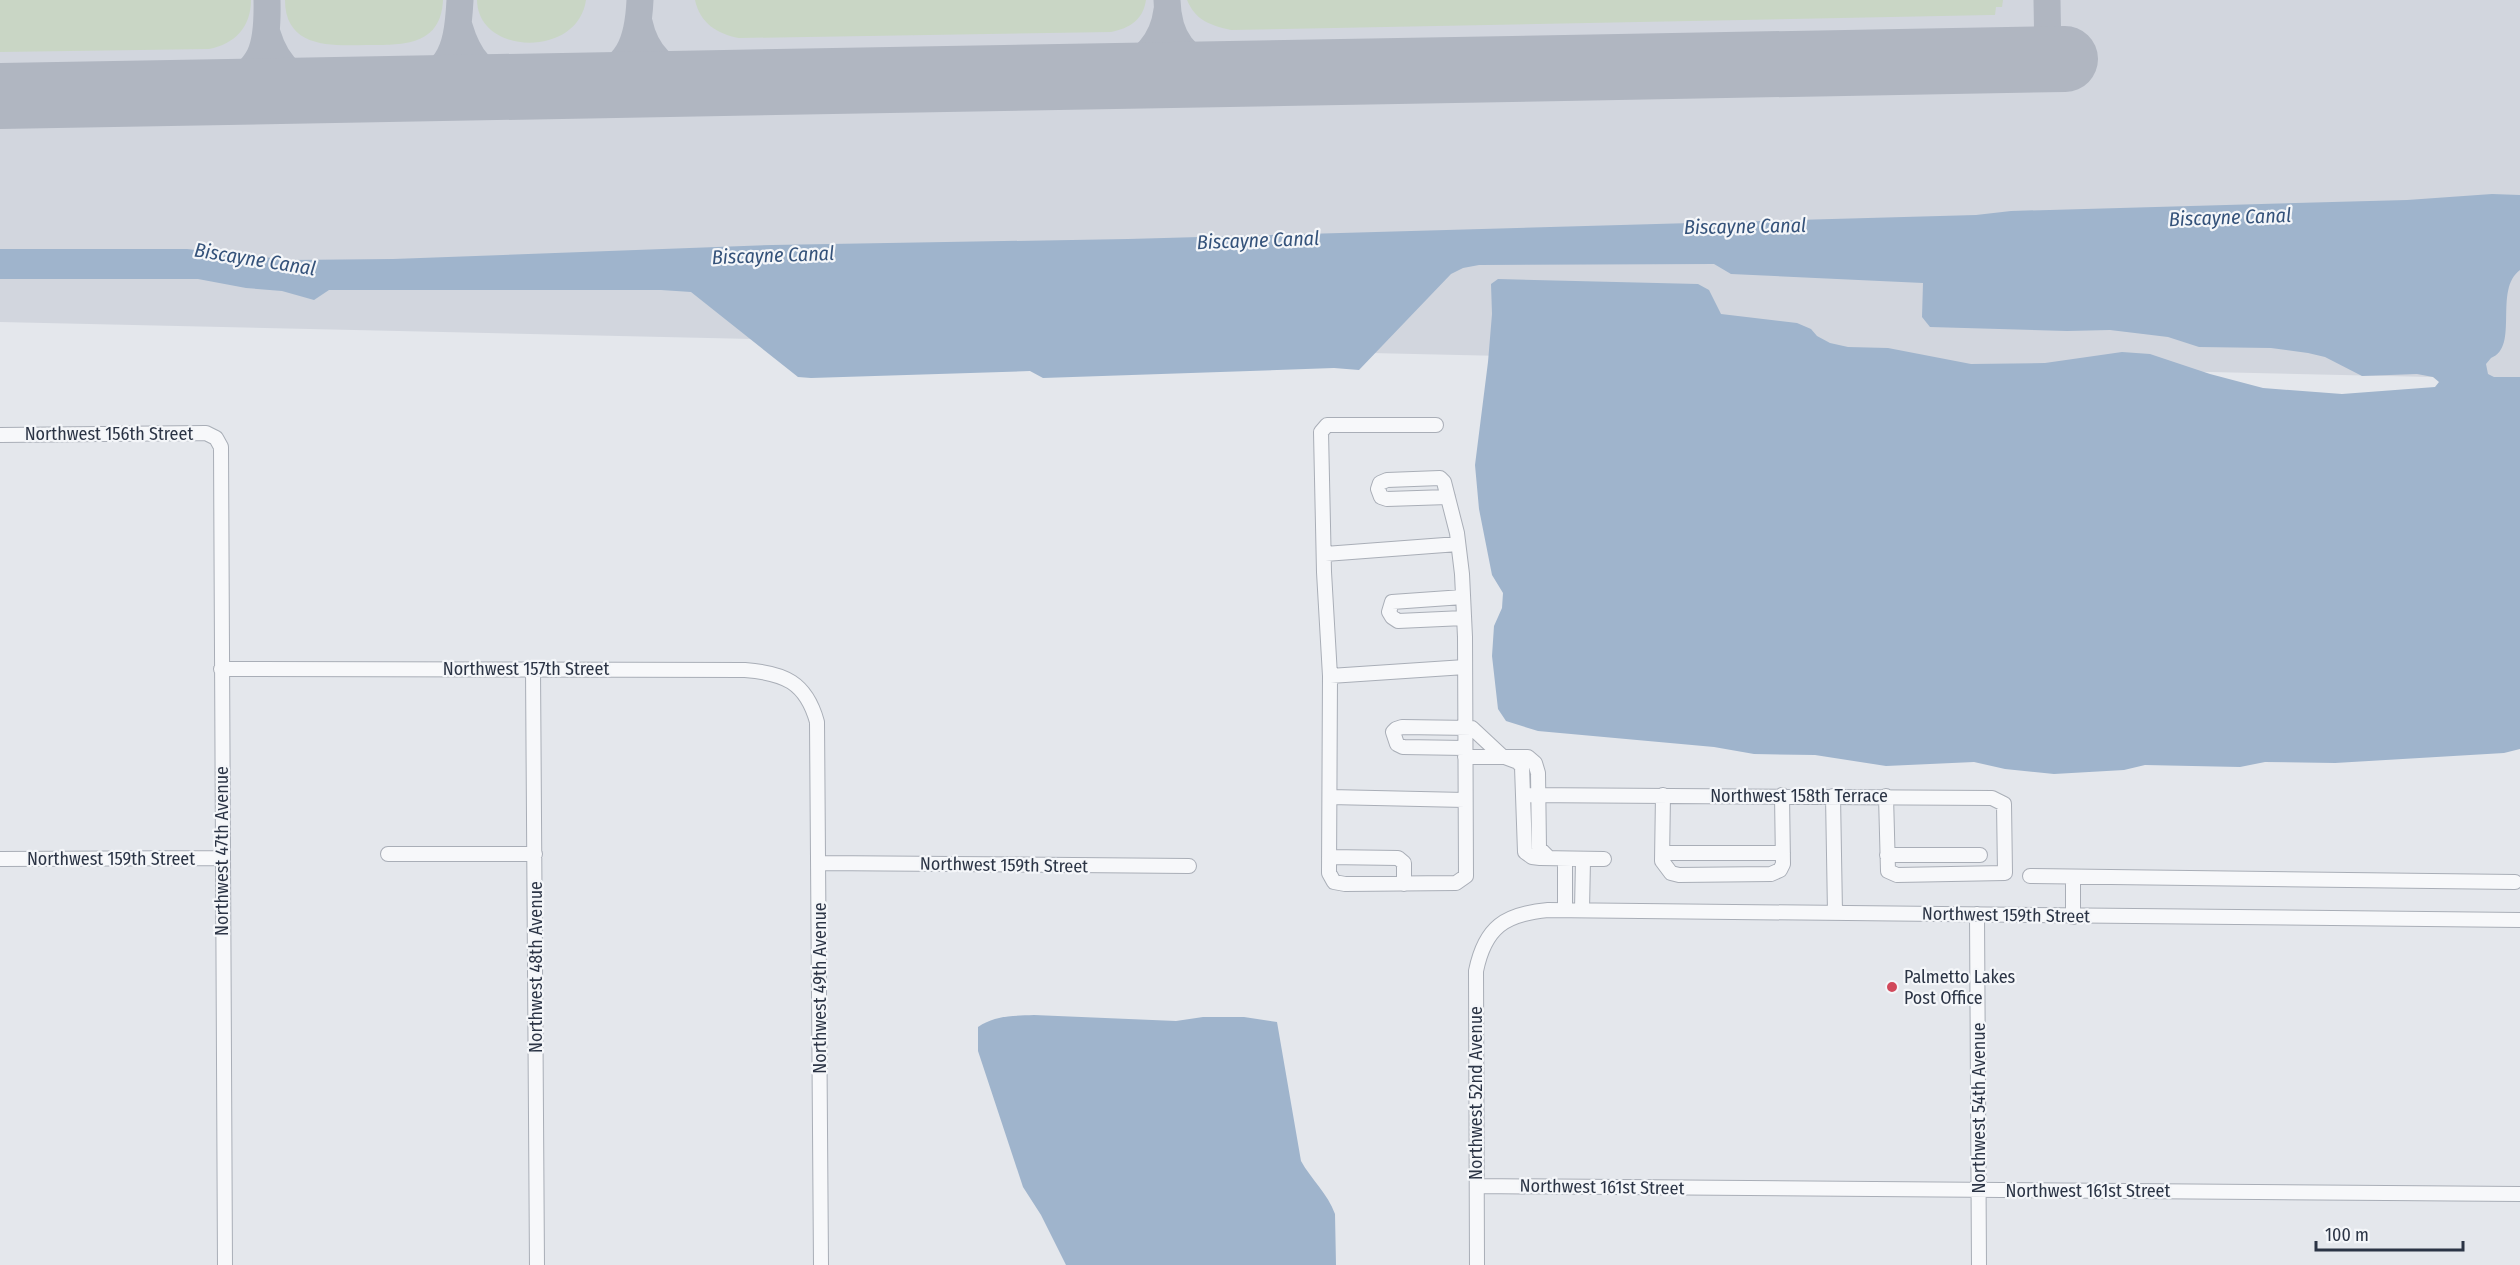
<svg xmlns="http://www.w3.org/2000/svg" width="2520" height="1265" viewBox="0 0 2520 1265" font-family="'Fira Sans Condensed',sans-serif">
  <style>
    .built { fill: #d2d6de }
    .green { fill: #c9d6c5 }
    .water { fill: #9fb4cc }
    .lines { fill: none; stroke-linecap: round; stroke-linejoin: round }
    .taxiway { stroke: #b0b6c1; stroke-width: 27 }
    .runway { stroke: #b0b6c1; stroke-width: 66 }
    .minor-casing { stroke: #a9aeb7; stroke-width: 16 }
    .minor { stroke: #f7f8fa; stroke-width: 14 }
    .poi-dot { fill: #d1495b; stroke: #f4f6f9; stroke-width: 2 }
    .labels { text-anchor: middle; stroke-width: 4.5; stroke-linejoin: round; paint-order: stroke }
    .street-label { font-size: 18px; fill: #2b3445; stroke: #f4f6f9 }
    .poi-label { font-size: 18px; fill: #2b3445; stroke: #f4f6f9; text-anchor: start }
    .water-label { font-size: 20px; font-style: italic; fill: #34527a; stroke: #f4f6f9 }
  </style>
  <rect width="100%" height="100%" fill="#e4e7ec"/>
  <path class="built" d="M0,0H2520V379L0,322Z"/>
  <path class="green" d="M0,0H251C251,27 235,44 209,49L0,52Z
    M285,0H443C441,47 401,45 366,45C331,46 285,48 285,0Z
    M477,0H586C578,58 478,56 477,0Z
    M695,0H1146C1143,20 1130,28 1111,32L739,38C717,34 700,23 695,0Z
    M1187,0H2003L2002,7H1996L1995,15H1991L1231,30C1210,25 1196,21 1187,0Z"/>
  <path class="water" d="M2492,194L2520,195V270C2493,290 2520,347 2491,358L2486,364L2488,374L2494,377H2520V749L2504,753L2335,763L2265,762L2240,767L2145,765L2124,770L2054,774L2005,769L1974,762L1886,766L1815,755L1754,754L1714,747L1538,731L1506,721L1498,709L1492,656L1494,626L1502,608L1503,593L1492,575L1479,509L1475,465L1488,362L1492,314L1491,284L1498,279L1698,284L1709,290L1721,314L1797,323L1811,329L1817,336L1830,343L1848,347L1888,348L1971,364L2045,363L2122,352L2150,354L2210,374L2263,388L2342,394L2435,387L2439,382L2433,377L2417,374L2362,376L2325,357L2308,353L2271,348L2199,347L2168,337L2110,330L2067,331L1930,327L1922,317L1923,283L1731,274L1714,264L1479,265L1463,268L1451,274L1359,370L1334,368L1043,378L1030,371L811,378L798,377L691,292L661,290H329L314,300L282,291L246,288L198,279H0V249H187L291,260L393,259L772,245L1128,239L1976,215L2011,211L2407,200Z
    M1034,1015L1176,1021L1203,1017H1244L1277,1022L1301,1161C1311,1179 1328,1194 1335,1214L1336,1265H1066L1041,1215L1023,1187L978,1051V1027C996,1015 1012,1016 1034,1015Z"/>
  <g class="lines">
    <path class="taxiway" d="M1167,0C1168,40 1185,58 1220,74
      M2047,0L2048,59
      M639,22C646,55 665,70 694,83
      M459,26C469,60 482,73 515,87
      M267,33C278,70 299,84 336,90
      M1114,76C1143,61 1163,43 1167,10
      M587,85C629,65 638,44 640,0
      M391,89C449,77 457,56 460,0
      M218,92C263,69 268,48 267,0"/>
    <path class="runway" d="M0,96L2065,59"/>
    <defs>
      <path id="minor" d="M1436,425H1327L1321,432L1324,572L1330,676L1329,873L1334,882L1345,884L1456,883L1466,876L1465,637L1462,574L1457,533L1444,482L1440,478L1387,480L1380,483L1378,489L1381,497L1387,499L1448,497
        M0,435L206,433L216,438L221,447L225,1265
        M1325,554L1458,544
        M1463,597L1392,602L1389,612L1392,617L1398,621L1464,618
        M221,669L745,670C784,673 806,682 817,722L821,1265
        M533,669L537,1265
        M1330,676L1465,667
        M1465,748L1403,747L1397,744L1393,732L1396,729L1402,727L1472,728L1502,756L1518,762L1522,767L1525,852L1532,857L1540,858L1604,859
        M1465,757H1528L1535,763L1538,773L1539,848L1549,858
        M1523,795L1992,798L2004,804L2005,873L1897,875L1888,871L1886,796
        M1663,795L1662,861L1671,873L1679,875L1771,874L1780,870L1783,864L1782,795
        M1833,796L1835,913
        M1330,797L1465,800
        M1663,853H1783
        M388,854H535
        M1887,855H1980
        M1329,857L1398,858L1404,863V884
        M0,859L222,858
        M819,863L1189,866
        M2030,876L2515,882
        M1565,910V859
        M1582,910L1583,860
        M1977,914L1979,1265
        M2073,917V878
        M1477,1186L2520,1194
        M1477,1265L1476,971C1485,927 1505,914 1548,910L2520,920"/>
    </defs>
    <use href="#minor" class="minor-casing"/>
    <use href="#minor" class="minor"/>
  </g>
  <circle class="poi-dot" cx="1892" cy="987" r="6"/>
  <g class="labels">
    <g class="street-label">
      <text x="109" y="440">Northwest 156th Street</text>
      <text x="526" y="675">Northwest 157th Street</text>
      <text x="1799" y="802">Northwest 158th Terrace</text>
      <text transform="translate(222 851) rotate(-90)" y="6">Northwest 47th Avenue</text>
      <text x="111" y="865">Northwest 159th Street</text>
      <text transform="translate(1004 865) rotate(1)" y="6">Northwest 159th Street</text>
      <text transform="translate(2006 915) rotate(1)" y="6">Northwest 159th Street</text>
      <text transform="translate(536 967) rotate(-90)" y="6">Northwest 48th Avenue</text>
      <text transform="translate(820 988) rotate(-90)" y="6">Northwest 49th Avenue</text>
      <text transform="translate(1476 1093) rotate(-90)" y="6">Northwest 52nd Avenue</text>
      <text transform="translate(1979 1108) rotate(-90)" y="6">Northwest 54th Avenue</text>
      <text transform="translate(1602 1187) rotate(1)" y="6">Northwest 161st Street</text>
      <text x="2088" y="1197">Northwest 161st Street</text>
    </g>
    <g class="poi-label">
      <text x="1904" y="983">Palmetto Lakes<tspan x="1904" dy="21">Post Office</tspan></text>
    </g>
    <g class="water-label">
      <text transform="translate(2230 217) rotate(-2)" y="7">Biscayne Canal</text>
      <text transform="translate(1745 226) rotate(-1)" y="7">Biscayne Canal</text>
      <text transform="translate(1258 240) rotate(-2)" y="7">Biscayne Canal</text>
      <text transform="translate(773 255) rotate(-2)" y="7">Biscayne Canal</text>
      <text transform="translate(255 259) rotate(9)" y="7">Biscayne Canal</text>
    </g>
  </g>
  <path d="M2316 1241v9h147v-9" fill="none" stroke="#2b3445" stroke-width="3"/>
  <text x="2325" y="1241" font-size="18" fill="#2b3445" stroke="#f4f6f9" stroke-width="4.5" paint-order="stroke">100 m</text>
</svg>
